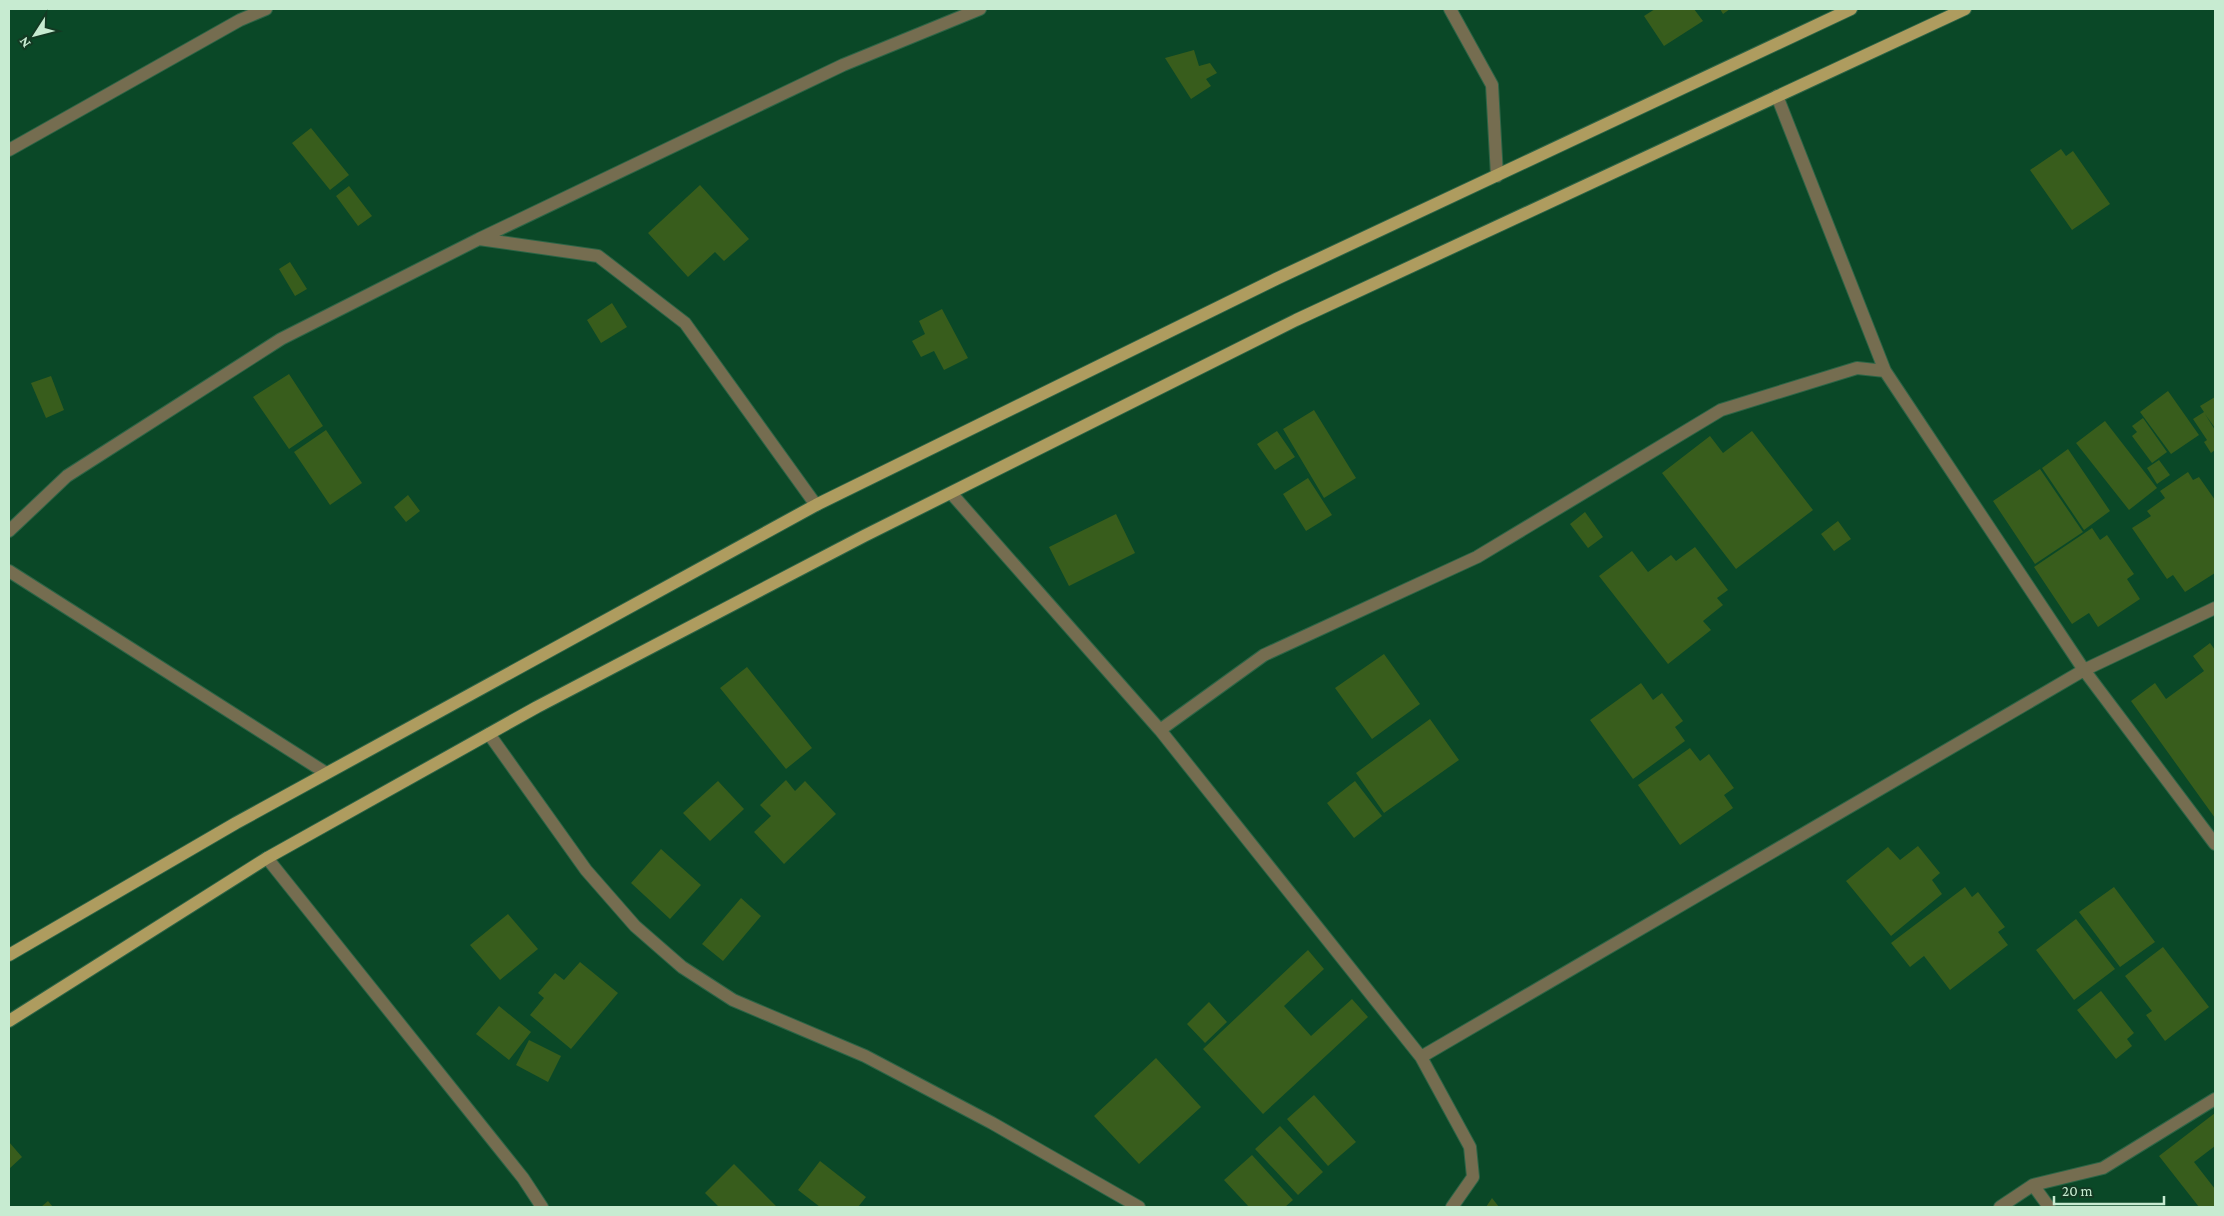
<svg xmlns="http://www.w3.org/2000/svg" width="2224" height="1216" viewBox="0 0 2224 1216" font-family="'Crimson Pro',serif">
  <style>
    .building { fill: #385d1c }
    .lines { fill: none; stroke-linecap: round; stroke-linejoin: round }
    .lane-casing { stroke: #2c6546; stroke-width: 14 }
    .street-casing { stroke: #2c6546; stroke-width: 14 }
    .primary-casing { stroke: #2c6546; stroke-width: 14 }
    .lane { stroke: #756d50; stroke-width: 12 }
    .street { stroke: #756d50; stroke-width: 12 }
    .primary { stroke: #ae9c5f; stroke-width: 12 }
  </style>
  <rect width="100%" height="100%" fill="#0a4827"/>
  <path class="building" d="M1655,9H1694L1703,21L1664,46L1644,16Z
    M1720,9H1730L1723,14Z
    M1194,50L1199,66L1210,63L1217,73L1206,79L1211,86L1191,99L1165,58Z
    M311,128L349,175L330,190L292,143Z
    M2061,149L2066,156L2073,151L2110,204L2072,230L2030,170Z
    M700,185L749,239L724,261L715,252L688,277L648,233Z
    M349,186L372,216L358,226L336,196Z
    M290,262L307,289L295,296L279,269Z
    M612,303L627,327L601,343L587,320Z
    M942,309L968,358L944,370L934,351L921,357L912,341L925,334L919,321Z
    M289,374L323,426L289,449L253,397Z
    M51,376L64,410L46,418L31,383Z
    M2168,391L2199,435L2171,454L2140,412Z
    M2215,397V428L2205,414L2215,430V450L2211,453L2204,442L2207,440L2193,419L2204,412L2200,406Z
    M1314,410L1356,478L1324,498L1283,429Z
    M2143,418L2167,452L2152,463L2132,436L2137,432L2132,426Z
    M2105,421L2157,488L2129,510L2076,443Z
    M326,430L362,483L330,505L294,452Z
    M1277,431L1295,457L1275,470L1257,444Z
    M1752,431L1813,510L1736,569L1662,473L1710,436L1723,453Z
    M2068,449L2110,511L2084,530L2042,468Z
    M2159,460L2170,475L2157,484L2147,468Z
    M2040,469L2083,532L2035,564L1993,501Z
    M2188,472L2193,480L2199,477L2215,500V573L2185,592L2173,575L2167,579L2132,528L2151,516L2147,511L2165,498L2160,491Z
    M1308,478L1332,515L1306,531L1283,494Z
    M408,495L420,511L406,522L394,507Z
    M1585,512L1603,537L1588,548L1570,524Z
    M1116,514L1135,553L1069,586L1049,547Z
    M1838,521L1851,539L1834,551L1821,534Z
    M2092,528L2100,540L2107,535L2134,574L2127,579L2140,599L2098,627L2089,613L2072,624L2034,567Z
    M1695,547L1728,590L1717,598L1723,605L1703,621L1711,630L1668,664L1599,576L1632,551L1648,572L1671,555L1676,561Z
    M2210,643L2215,650V818L2131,701L2155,683L2166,699L2204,671L2193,656Z
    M1384,654L1420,704L1372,739L1335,688Z
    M747,667L812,748L786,769L720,688Z
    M1641,683L1653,700L1662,693L1683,721L1675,727L1685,741L1633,779L1590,720Z
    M1430,719L1459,760L1384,813L1356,773Z
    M1690,748L1700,761L1709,754L1734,788L1724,795L1733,808L1680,845L1638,785Z
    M786,780L795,791L805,781L836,814L784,864L754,832L771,816L760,805Z
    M718,781L744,809L710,841L683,813Z
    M1355,781L1382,816L1354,838L1327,803Z
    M1918,846L1940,873L1932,880L1942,894L1891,936L1846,881L1888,847L1900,860Z
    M661,849L701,885L670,919L631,883Z
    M1965,887L1972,897L1978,892L2005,927L1998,932L2008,945L1950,990L1924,956L1910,967L1891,943Z
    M2114,887L2155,942L2120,967L2079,912Z
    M741,898L761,916L723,961L702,944Z
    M508,914L538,949L500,980L470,945Z
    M2076,919L2115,969L2074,1000L2036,950Z
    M2163,947L2209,1007L2165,1041L2146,1015L2152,1011L2125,976Z
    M1308,950L1324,969L1284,1006L1311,1036L1352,999L1368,1017L1263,1114L1203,1049Z
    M580,962L618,993L571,1049L530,1015L544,998L538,993L555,973L564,980Z
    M2101,991L2134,1033L2127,1039L2132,1046L2116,1059L2077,1010Z
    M1209,1002L1227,1022L1205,1043L1187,1024Z
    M499,1006L531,1032L509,1060L476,1034Z
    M529,1040L561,1056L548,1082L516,1065Z
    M1156,1058L1201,1107L1139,1164L1094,1116Z
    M1314,1095L1356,1142L1328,1166L1287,1119Z
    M2215,1113V1146L2194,1162L2215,1189V1207H2199L2159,1156Z
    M1280,1126L1323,1172L1298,1195L1255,1149Z
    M9,1142L22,1157L9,1169Z
    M1252,1155L1293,1200L1285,1207H1249L1224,1180Z
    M820,1161L866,1197L858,1207H820L798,1190Z
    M734,1164L777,1207H719L705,1193Z
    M1492,1198L1499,1207H1486Z
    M48,1201L53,1207H41Z"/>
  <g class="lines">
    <defs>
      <path id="lane" d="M1450,9L1492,85L1497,176"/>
      <path id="street" d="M1777,96L1885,371
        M9,150L240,20L266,9
        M479,239L843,65L980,9
        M951,493L1160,730L1421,1057L1470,1147L1473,1177L1452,1207
        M9,531L67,476L281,339L479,239L598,256L685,323L816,505
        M9,571L326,773
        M1160,730L1264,655L1477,557L1721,410L1857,368L1885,371L2084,670L2215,844
        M489,734L586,870L635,926L682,967L733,1000L865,1056L992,1123L1139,1207
        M267,858L523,1178L542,1207
        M1421,1057L2084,670L2215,608
        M2000,1207L2033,1185
        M2049,1207L2033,1185L2103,1168L2215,1099"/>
      <path id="primary" d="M9,955L236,823L816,505L1276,279L1851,9
        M9,1021L267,858L537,707L864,536L1296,320L1965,9"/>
    </defs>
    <use href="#lane" class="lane-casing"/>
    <use href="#street" class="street-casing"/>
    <use href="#primary" class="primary-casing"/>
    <use href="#lane" class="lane"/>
    <use href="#street" class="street"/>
    <use href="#primary" class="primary"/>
  </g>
  <rect width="2224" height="1216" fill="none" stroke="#c7ebd1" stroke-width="20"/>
  <g transform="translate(35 35) rotate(234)" stroke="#133a23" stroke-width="4" paint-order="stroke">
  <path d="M0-4L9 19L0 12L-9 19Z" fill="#c7ebd1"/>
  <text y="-8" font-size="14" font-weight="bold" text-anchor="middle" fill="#c7ebd1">N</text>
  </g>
  <path d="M2054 1196v8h110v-8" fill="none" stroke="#c7ebd1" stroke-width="2.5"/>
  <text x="2062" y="1196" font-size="15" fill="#c7ebd1" stroke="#133a23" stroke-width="4" paint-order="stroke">20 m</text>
</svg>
